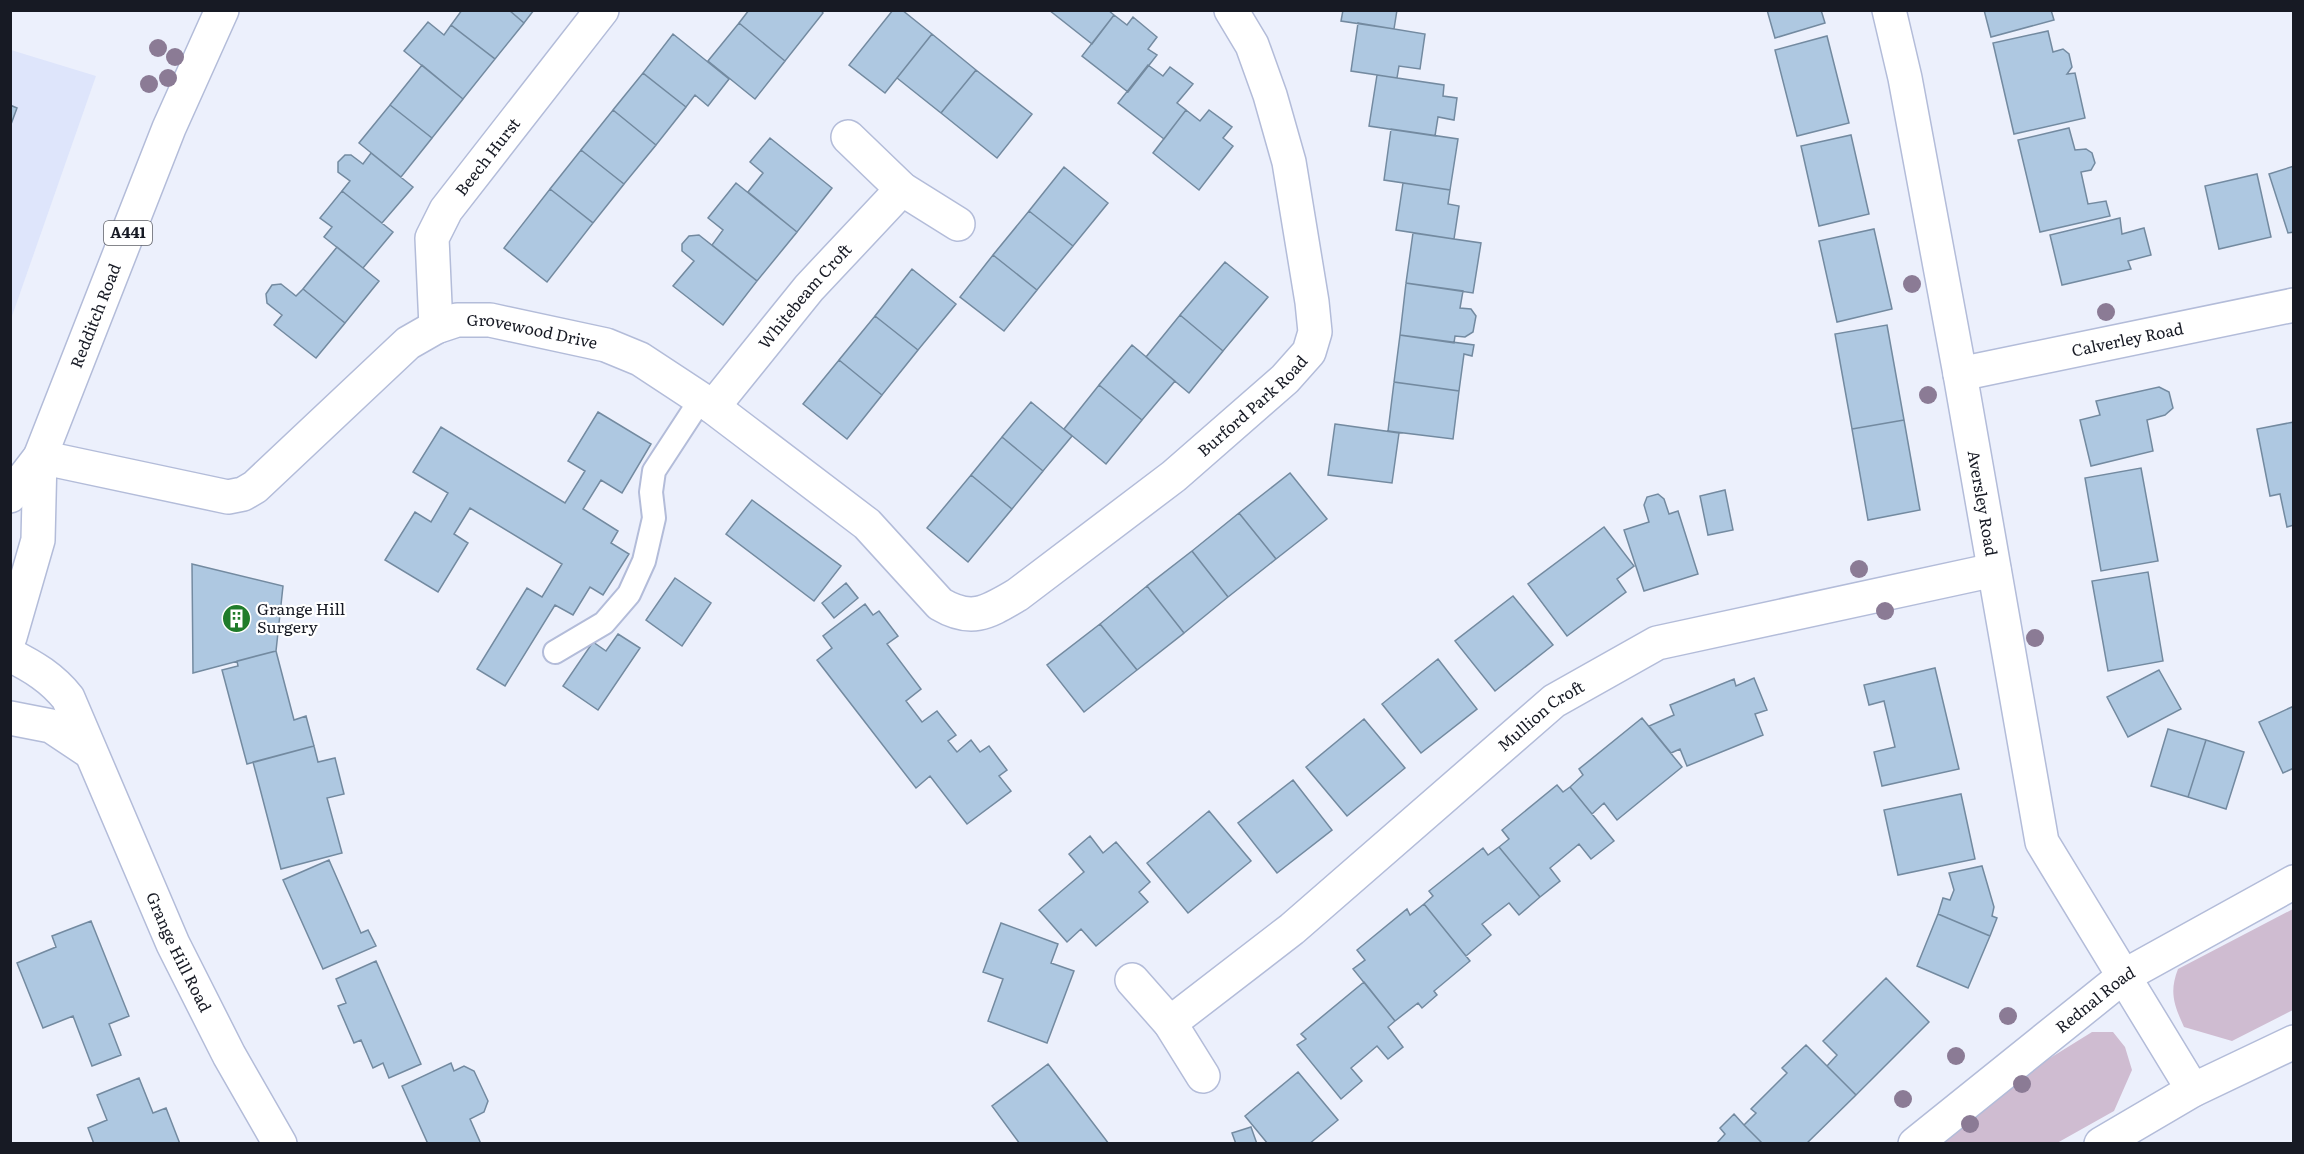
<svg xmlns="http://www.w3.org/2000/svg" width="2304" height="1154" viewBox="0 0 2304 1154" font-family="Literata,serif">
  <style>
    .built { fill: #dee5fb }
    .green { fill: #cfbcd1 }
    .building { fill: #aec8e1; stroke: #738aa0; stroke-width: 1.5 }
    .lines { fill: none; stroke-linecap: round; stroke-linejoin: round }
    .service-casing { stroke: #b3bcd9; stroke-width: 26 }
    .minor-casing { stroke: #b3bcd9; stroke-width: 36 }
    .tertiary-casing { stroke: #b3bcd9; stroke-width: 36 }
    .trunk-casing { stroke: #b3bcd9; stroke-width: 36 }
    .service { stroke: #fff; stroke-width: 22 }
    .minor { stroke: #fff; stroke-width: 33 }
    .tertiary { stroke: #fff; stroke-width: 33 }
    .trunk { stroke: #fff; stroke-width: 33 }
    .tree { fill: #8b7b95 }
    .labels { text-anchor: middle; stroke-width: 4.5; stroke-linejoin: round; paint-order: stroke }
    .shield { fill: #fff; stroke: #5d5f66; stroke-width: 1.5 }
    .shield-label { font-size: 15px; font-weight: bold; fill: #171a24 }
    .street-label { font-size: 16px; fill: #171a24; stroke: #fff }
    .poi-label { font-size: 16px; fill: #171a24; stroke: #fff; text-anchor: start }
  </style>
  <rect width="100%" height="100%" fill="#ecf0fc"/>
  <path class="built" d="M11,50L96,76L11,319Z"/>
  <path class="green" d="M2293,909V1010L2232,1041L2184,1027C2174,1005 2169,992 2178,969Z
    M2092,1032H2113L2125,1047L2132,1070L2114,1111L2057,1143L1936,1144L2010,1083Z"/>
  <path class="building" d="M462,10H509L524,23L495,59L451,25Z
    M509,10H534L524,23Z
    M749,10H821L823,13L785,61L739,23Z
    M893,10H902L932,34L885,93L849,65Z
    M1049,10H1108L1114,15L1092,44Z
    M1343,10H1397L1394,29L1341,21Z
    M1767,10H1821L1825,23L1775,38Z
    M1984,10H2051L2054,20L1991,37Z
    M1114,15L1127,25L1133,17L1157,37L1148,49L1157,55L1128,92L1082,56Z
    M428,22L444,35L451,25L495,59L463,99L404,51Z
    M739,23L785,61L755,99L708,61Z
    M1358,23L1425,34L1420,69L1399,66L1397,78L1351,71Z
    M2048,31L2053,52L2063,49L2069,54L2072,67L2067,74L2075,73L2085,118L2014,134L1993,43Z
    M673,34L729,79L708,106L695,95L686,107L643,73Z
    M932,34L976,70L941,113L897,78Z
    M1827,36L1849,123L1797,136L1775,50Z
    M422,65L463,99L432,138L390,105Z
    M1148,65L1163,76L1170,67L1193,84L1177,103L1186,110L1164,139L1118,103Z
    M976,70L1032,114L997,158L941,113Z
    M643,73L686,107L656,145L613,110Z
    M1377,75L1444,85L1443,96L1457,98L1454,120L1438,117L1435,136L1369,126Z
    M10,105L17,108L10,127Z
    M390,105L432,138L401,177L359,143Z
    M613,110L656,145L624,184L581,150Z
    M1186,110L1200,121L1209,110L1232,127L1223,138L1233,146L1199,190L1153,153Z
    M2069,128L2075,150L2086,149L2092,153L2095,163L2091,170L2081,172L2088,204L2106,201L2110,216L2040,232L2018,140Z
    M1391,129L1458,139L1450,190L1384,180Z
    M1851,135L1869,214L1819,226L1801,146Z
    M770,138L832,188L797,232L748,192L763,173L750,162Z
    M581,150L624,184L593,223L550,189Z
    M371,153L413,187L382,223L342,191L350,181L338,172V162L345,155H351L363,164Z
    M2294,166V232L2288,233L2269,174Z
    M1064,167L1108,203L1073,246L1029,211Z
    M2257,174L2271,237L2219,249L2205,186Z
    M736,183L797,232L757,281L712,245L723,230L708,218Z
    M1403,183L1450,190L1448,204L1459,206L1454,239L1396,230Z
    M550,189L593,223L547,282L504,248Z
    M342,191L393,232L363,268L324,237L332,227L320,218Z
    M1029,211L1073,246L1037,290L993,255Z
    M2120,218L2122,234L2144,228L2151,255L2128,261L2131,269L2062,285L2050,235Z
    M1874,229L1892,309L1837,322L1819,241Z
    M1413,233L1481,243L1473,293L1406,283Z
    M699,235L757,281L723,325L673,286L694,261L682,251V244L689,236Z
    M337,247L379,281L345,323L303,289Z
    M993,255L1037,290L1004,331L960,297Z
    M1225,262L1268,297L1223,351L1180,315Z
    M912,269L956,304L918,350L875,316Z
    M1406,283L1463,291L1460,308L1471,309L1476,316L1473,332L1465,337L1455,336L1454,343L1400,335Z
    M281,284L296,296L303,289L345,323L316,358L274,325L282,315L267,303L266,294L272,285Z
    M1180,315L1223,351L1189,393L1146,357Z
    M875,316L918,350L882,395L839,360Z
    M1887,325L1904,420L1852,429L1835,334Z
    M1400,335L1474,345L1472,356L1464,354L1459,391L1394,382Z
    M1132,345L1175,381L1142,420L1099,385Z
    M839,360L882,395L847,439L803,404Z
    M1394,382L1459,391L1453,439L1388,431Z
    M1099,385L1142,420L1106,464L1064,429Z
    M2159,387L2169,392L2173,408L2165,415L2147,420L2153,451L2091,466L2080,420L2100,415L2096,401Z
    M1031,402L1072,436L1043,471L1002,437Z
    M598,412L651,444L622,493L601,480L583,509L618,531L611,543L629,554L603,595L590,587L573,615L555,605L505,686L477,669L527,588L542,597L562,564L470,508L454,534L468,543L438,592L385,560L415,512L431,522L448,493L413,472L441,427L565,503L585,471L568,461Z
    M1904,420L1920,510L1868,520L1852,429Z
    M2294,422V525L2287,527L2280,494L2270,496L2257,429Z
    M1335,424L1399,433L1392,483L1328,475Z
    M1002,437L1043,471L1012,509L971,475Z
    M2141,468L2158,561L2101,571L2085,478Z
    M1290,473L1327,519L1276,559L1239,513Z
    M971,475L1012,509L968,562L927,528Z
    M1725,490L1733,530L1708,535L1700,496Z
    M1658,494L1664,499L1669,514L1678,511L1698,574L1644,591L1624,530L1649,522L1644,505L1647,497Z
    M752,500L841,566L814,601L726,534Z
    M1239,513L1276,559L1228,597L1192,551Z
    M1604,527L1634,566L1617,579L1626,592L1567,636L1528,584Z
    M1192,551L1228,597L1184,633L1147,586Z
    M192,564L283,586L276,651L193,673Z
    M2148,572L2163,661L2108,671L2092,581Z
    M675,578L711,603L682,646L646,620Z
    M846,583L858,598L834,618L822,603Z
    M1147,586L1184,633L1137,670L1100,624Z
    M1513,596L1553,645L1495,691L1455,641Z
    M865,604L873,615L879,611L898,636L887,644L921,689L906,701L922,722L937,711L956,735L948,741L957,752L971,740L980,752L989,746L1007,770L999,776L1011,791L967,824L930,776L916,788L817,660L832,648L823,636Z
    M1100,624L1137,670L1084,712L1047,665Z
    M618,634L640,648L598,710L563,686L593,642L606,651Z
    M276,651L294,720L306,716L314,746L247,764L222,670L238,666L237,661Z
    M1438,659L1477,709L1421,753L1382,704Z
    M1935,668L1959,769L1882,786L1874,752L1895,747L1884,701L1869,705L1864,685Z
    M2159,670L2181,709L2128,737L2107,697Z
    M1754,678L1767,710L1755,714L1763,735L1687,766L1680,749L1671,753L1649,726L1674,715L1670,705L1734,679L1736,686Z
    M2294,706V768L2283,773L2259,722Z
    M1642,718L1682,767L1617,820L1604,803L1592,814L1570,787L1583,775L1579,769Z
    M1364,719L1405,768L1347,816L1306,767Z
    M2168,729L2206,740L2188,797L2151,786Z
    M2206,740L2244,752L2226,809L2188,797Z
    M314,746L318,762L335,758L344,794L327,798L342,853L281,869L253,762Z
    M1293,780L1332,830L1277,873L1238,823Z
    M1557,785L1563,792L1570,787L1614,841L1591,859L1579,844L1550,868L1560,881L1540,897L1499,847L1509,839L1502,830Z
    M1961,794L1975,859L1898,875L1884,810Z
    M1209,811L1251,861L1188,913L1147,863Z
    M1090,836L1103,853L1116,842L1150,882L1139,892L1148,902L1096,946L1081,929L1067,942L1039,910L1084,872L1069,854Z
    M1499,847L1540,897L1519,915L1509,903L1482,924L1491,935L1466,956L1424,904L1433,896L1429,891L1483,848L1488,855Z
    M329,860L361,933L368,930L376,946L323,969L283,880Z
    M1982,866L1994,907L1992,916L1997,918L1990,936L1938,914L1943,898L1950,900L1954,890L1949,873Z
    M1424,904L1470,961L1434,991L1437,995L1422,1008L1418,1003L1395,1021L1353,969L1365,960L1357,950L1407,909L1410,915Z
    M1938,914L1990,936L1968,988L1917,966Z
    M91,921L129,1016L109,1024L121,1055L92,1066L73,1016L43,1028L17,963L56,947L52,936Z
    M1001,923L1058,944L1051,963L1074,971L1047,1043L988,1021L1003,979L983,972Z
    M376,961L421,1064L389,1078L383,1063L373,1068L361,1040L354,1043L338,1006L346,1003L336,979Z
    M1886,978L1929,1022L1856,1095L1827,1066L1837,1055L1823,1041Z
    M1364,982L1395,1021L1388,1027L1403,1047L1388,1059L1377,1046L1351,1068L1362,1081L1341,1099L1297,1045L1306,1039L1301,1034Z
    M1806,1045L1856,1095L1806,1144H1763L1744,1125L1756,1113L1751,1109L1787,1073L1782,1068Z
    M451,1063L454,1071L464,1066L474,1071L488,1101L484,1112L470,1119L481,1144H428L402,1086Z
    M1048,1064L1109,1144H1020L992,1106Z
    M1298,1072L1338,1120L1309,1144H1268L1245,1116Z
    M139,1078L153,1113L166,1108L180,1144H94L88,1128L107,1120L97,1095Z
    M1734,1114L1744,1125L1763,1144H1716L1725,1134L1720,1128Z
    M1251,1127L1257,1144H1236L1232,1133Z"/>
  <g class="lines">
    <defs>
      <path id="service" d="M555,652L604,623L629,594L644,561L654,518L651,492L654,471L701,399"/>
      <g id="minor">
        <path id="s1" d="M1889,10L1905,78L1960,374L2042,842L2193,1090"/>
        <path d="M848,137L902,189L958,224"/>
        <path id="s2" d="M436,327L432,238L446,210L602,10"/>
        <path id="s3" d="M1960,374L2294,305"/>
        <path id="s4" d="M713,407L809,288L902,189"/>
        <path id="s5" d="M40,457L228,497L243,494L255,487L408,343L436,327L457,320H490L606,345L640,359L713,407L867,524L940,604C972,623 988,612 1017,595L1174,476L1285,379L1309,352L1315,332L1312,302L1289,162L1270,95L1252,45L1231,10"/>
        <path id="s6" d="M10,655C34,667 52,678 68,698L173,944L229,1055L280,1144"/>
        <path d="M10,718L51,726L90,752"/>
        <path d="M1132,980L1170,1023L1203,1076"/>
        <path id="s7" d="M1170,1023L1292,929L1554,701L1657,643L1994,570"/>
        <path id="s8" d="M1915,1144L2124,976L2294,882"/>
      </g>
      <path id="tertiary" d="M2101,1144L2193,1090L2294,1042"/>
      <g id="trunk">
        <path id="s9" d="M10,496L40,457L169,128L222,10"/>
        <path d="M10,637L38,540L40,457"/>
      </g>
    </defs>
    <use href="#service" class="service-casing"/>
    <use href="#minor" class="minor-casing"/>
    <use href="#tertiary" class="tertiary-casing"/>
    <use href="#trunk" class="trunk-casing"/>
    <use href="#service" class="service"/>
    <use href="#minor" class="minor"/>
    <use href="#tertiary" class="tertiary"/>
    <use href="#trunk" class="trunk"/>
  </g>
  <g class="tree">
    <circle cx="158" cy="48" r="9"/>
    <circle cx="175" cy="57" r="9"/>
    <circle cx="168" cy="78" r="9"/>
    <circle cx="149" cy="84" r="9"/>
    <circle cx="1912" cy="284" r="9"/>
    <circle cx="2106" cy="312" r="9"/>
    <circle cx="1928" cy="395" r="9"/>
    <circle cx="1859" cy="569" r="9"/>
    <circle cx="1885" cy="611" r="9"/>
    <circle cx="2035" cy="638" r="9"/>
    <circle cx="2008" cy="1016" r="9"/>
    <circle cx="1956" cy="1056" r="9"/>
    <circle cx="2022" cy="1084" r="9"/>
    <circle cx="1903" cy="1099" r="9"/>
    <circle cx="1970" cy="1124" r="9"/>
  </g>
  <defs>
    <symbol id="building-disc" viewBox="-11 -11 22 22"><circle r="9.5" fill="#207c2b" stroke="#fff"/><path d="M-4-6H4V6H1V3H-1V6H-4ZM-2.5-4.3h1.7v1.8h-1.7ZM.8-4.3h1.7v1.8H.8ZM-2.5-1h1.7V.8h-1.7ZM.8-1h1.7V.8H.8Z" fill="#fff"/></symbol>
  </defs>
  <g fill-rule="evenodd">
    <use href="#building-disc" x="220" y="602" width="33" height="33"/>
  </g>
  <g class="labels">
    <rect class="shield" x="104" y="221" width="48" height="24" rx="4.5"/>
    <g class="shield-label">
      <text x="128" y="238">A441</text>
    </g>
    <g class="street-label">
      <text dy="6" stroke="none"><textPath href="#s2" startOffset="188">Beech Hurst</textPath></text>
      <text dy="6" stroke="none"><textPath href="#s4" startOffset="144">Whitebeam Croft</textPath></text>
      <text dy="6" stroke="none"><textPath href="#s9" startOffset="201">Redditch Road</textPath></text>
      <text dy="6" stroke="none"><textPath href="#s5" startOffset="562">Grovewood Drive</textPath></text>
      <text dy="6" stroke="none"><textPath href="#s3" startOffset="171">Calverley Road</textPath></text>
      <text dy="6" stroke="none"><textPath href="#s5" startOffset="1449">Burford Park Road</textPath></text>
      <text dy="6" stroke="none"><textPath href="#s1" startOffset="502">Aversley Road</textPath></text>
      <text dy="6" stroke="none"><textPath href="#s7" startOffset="482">Mullion Croft</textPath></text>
      <text dy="6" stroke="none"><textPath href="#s6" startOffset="350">Grange Hill Road</textPath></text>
      <text dy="6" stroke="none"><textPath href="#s8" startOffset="231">Rednal Road</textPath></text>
    </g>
    <g class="poi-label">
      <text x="257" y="615">Grange Hill<tspan x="257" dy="18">Surgery</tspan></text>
    </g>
  </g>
  <rect width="2304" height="1154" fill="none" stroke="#171a24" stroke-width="24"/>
</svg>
